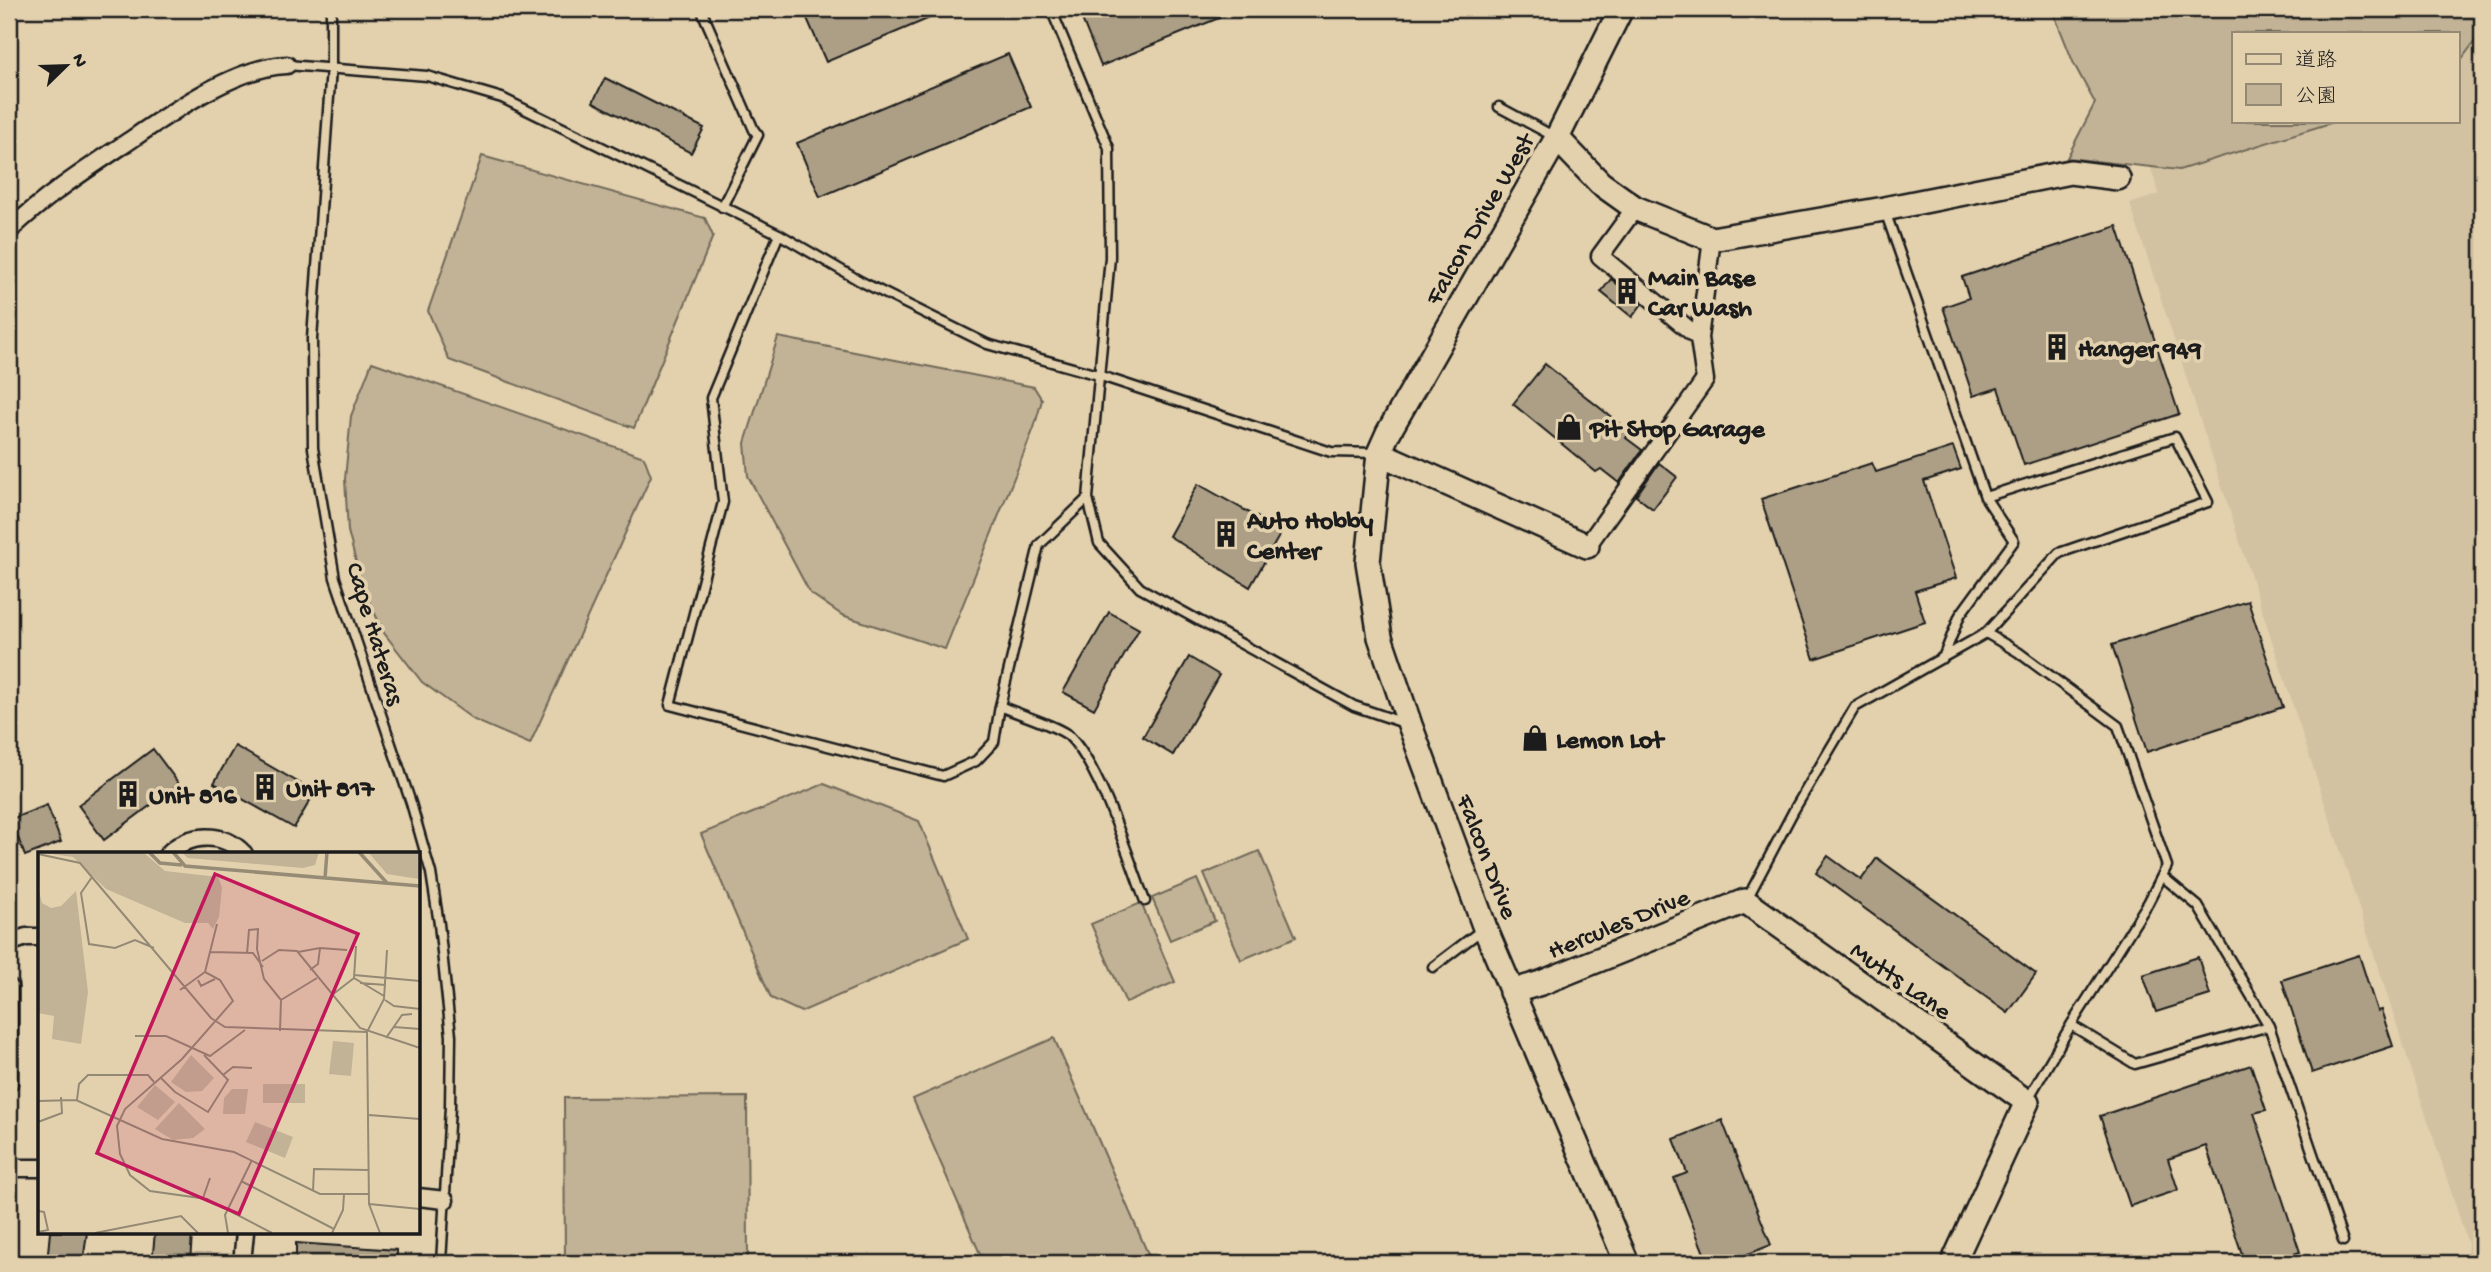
<svg xmlns="http://www.w3.org/2000/svg" width="2491" height="1272" viewBox="0 0 2491 1272" font-family="'Gochi Hand','Klee One',sans-serif">
  <style>
    .built { fill: #d2c2a2 }
    .green { fill: #c2b396; stroke: #6f6859; stroke-width: 2 }
    .building { fill: #ac9f86; stroke: #1c1c1c; stroke-width: 2 }
    .lines { fill: none; stroke-linecap: round; stroke-linejoin: round }
    .lane-casing { stroke: #1c1c1c; stroke-width: 13 }
    .street-casing { stroke: #1c1c1c; stroke-width: 21 }
    .secondary-casing { stroke: #1c1c1c; stroke-width: 28 }
    .lane { stroke: #e3d1ae; stroke-width: 8 }
    .street { stroke: #e3d1ae; stroke-width: 16 }
    .secondary { stroke: #e3d1ae; stroke-width: 23 }
    .labels { text-anchor: middle; stroke-width: 7; stroke-linejoin: round; paint-order: stroke }
    .street-label { font-size: 26px; fill: #1c1c1c; stroke: #e3d1ae }
    .poi-label { font-size: 26px; font-weight: bold; fill: #1c1c1c; stroke: #e3d1ae; text-anchor: start }
    .inset-river { fill: none; stroke: #968c76; stroke-width: 3.5 }
    .inset-road { fill: none; stroke: #938974; stroke-width: 2 }
    .view { fill: #c2185b; fill-opacity: 0.15; stroke: #c2185b; stroke-width: 3.5 }
    .inset-edge { fill: none; stroke: #1c1c1c; stroke-width: 3.5 }
  </style>
  <rect width="100%" height="100%" fill="#e3d1ae"/>
  <filter id="ink" filterUnits="userSpaceOnUse"><feTurbulence type="fractalNoise" baseFrequency=".0143" numOctaves="2"/><feDisplacementMap in="SourceGraphic" scale="14" xChannelSelector="R" yChannelSelector="G"/><feConvolveMatrix kernelMatrix="1 2 1 2 8 2 1 2 1" color-interpolation-filters="sRGB"/></filter>
  <g filter="url(#ink)">
    <path class="built" d="M2337,9H2482V1263H2466L2468,1244L2130,204L2159,194L2125,86L2234,121H2458V33Z"/>
    <path class="green" d="M2052,9H2478L2480,34L2458,64V33H2234V121H2337L2179,170L2067,158L2095,103L2074,64Z
      M482,156L705,218L713,236L634,428L449,360L428,311Z
      M778,337L1034,387L1042,400L1034,428L945,649L842,615L810,593L748,476L745,443Z
      M372,362L644,457L651,476L530,744L474,720L422,682L384,633L362,586L348,531L345,479L351,416Z
      M824,784L919,821L968,939L801,1012L771,998L701,834Z
      M1259,851L1296,937L1241,960L1204,874Z
      M1197,879L1215,921L1170,940L1152,898Z
      M1141,903L1175,982L1126,1003L1091,924Z
      M1054,1038L1152,1263H984L913,1099Z
      M747,1097L748,1263H565L564,1098Z"/>
    <path class="building" d="M803,9H951L826,62Z
      M1078,9H1241L1101,66Z
      M1008,54L1031,107L820,197L797,143Z
      M605,78L704,128L691,153L593,102Z
      M2117,226L2179,414L2024,465L1998,388L1973,396L1943,307L1969,298L1962,277Z
      M1611,279L1642,304L1632,317L1601,292Z
      M1545,364L1630,432L1626,438L1642,450L1619,483L1601,469L1596,472L1513,404Z
      M1953,447L1961,469L1924,481L1956,578L1915,591L1925,622L1814,659L1761,499L1872,463L1876,472Z
      M1659,463L1677,477L1653,509L1636,496Z
      M1198,484L1282,531L1250,587L1169,536Z
      M2248,601L2283,707L2147,752L2112,645Z
      M1109,612L1139,629L1094,709L1063,692Z
      M1189,657L1219,675L1173,755L1143,737Z
      M235,746L315,792L294,828L214,783Z
      M153,749L179,784L104,840L78,805Z
      M47,805L61,842L25,856L11,819Z
      M1828,856L1861,880L1877,858L2036,974L2008,1013L1816,873Z
      M2359,955L2377,1011L2381,1010L2393,1046L2312,1073L2282,980Z
      M2198,957L2210,995L2156,1012L2143,975Z
      M2251,1065L2266,1110L2254,1113L2300,1252L2265,1263H2245L2206,1146L2168,1159L2178,1190L2130,1206L2100,1116Z
      M1722,1120L1771,1245L1725,1263H1708L1674,1178L1687,1173L1674,1139Z
      M50,1232H87L83,1263H47Z
      M155,1232L192,1234L190,1263H152Z
      M296,1243L397,1250V1263H296Z"/>
    <g class="lines">
      <defs>
        <path id="lane" d="M331,9V68L312,339L313,448L335,578L411,803L431,873L439,924L451,1036L450,1107L441,1263
          M701,9L754,130L758,135L722,207
          M1051,9L1109,148L1110,257L1088,498L1099,543L1140,588L1354,706L1404,723
          M287,65L427,76L502,98L779,234L860,281L987,344L1098,375L1331,452L1377,453
          M1499,107L1555,137
          M1885,211L1985,497L2014,541L1960,615L1943,658
          M779,234L711,398L723,502L670,705L943,776L976,761L994,742L1000,706L1039,545L1088,498
          M1986,633L2018,652L2118,726L2167,866L2148,903L2071,1025L2028,1099
          M1000,706C1015,713 1058,726 1069,736C1100,766 1129,859 1145,901
          M2162,876L2198,906L2269,1026L2343,1241
          M1747,899L1794,810L1855,707L1986,633L2059,553L2208,502L2175,437L1985,497
          M1433,967L1483,929
          M2071,1025L2135,1064L2269,1026"/>
        <path id="street" d="M1635,208L1600,256L1699,338
          M9,231C45,196 87,169 129,141C170,113 237,66 287,65
          M1587,546L1705,380L1699,338L1712,239
          M168,854C189,833 223,831 244,854
          M9,943L26,937H40
          M9,987V1083
          M9,1168H40
          M418,1197L445,1200
          M242,1263L245,1232"/>
        <path id="secondary" d="M1621,9L1557,138L1388,433L1379,453L1368,562L1380,637L1410,725L1485,928L1627,1263
          M1557,138L1600,183L1635,208L1712,239L1884,209L2070,172L2118,178
          M1379,453L1587,546
          M1511,992L1541,983L1745,901L2027,1102L1953,1263"/>
      </defs>
      <use href="#lane" class="lane-casing"/>
      <use href="#street" class="street-casing"/>
      <use href="#secondary" class="secondary-casing"/>
      <use href="#lane" class="lane"/>
      <use href="#street" class="street"/>
      <use href="#secondary" class="secondary"/>
    </g>
  </g>
  <defs>
    <symbol id="building-bare" viewBox="-9 -9 18 18"><path d="M-4-6H4V6H1V3H-1V6H-4ZM-2.5-4.3h1.7v1.8h-1.7ZM.8-4.3h1.7v1.8H.8ZM-2.5-1h1.7V.8h-1.7ZM.8-1h1.7V.8H.8Z" fill="#1c1c1c" stroke="#e3d1ae" stroke-width="2.5" paint-order="stroke"/></symbol>
    <symbol id="shop-bare" viewBox="-9 -9 18 18"><path d="M-5-2.5h2.3a2.7 3.5 0 0 1 5.4 0H5L5.5 6h-11ZM-1.5-2.5h3a1.5 2.3 0 0 0-3 0Z" fill="#1c1c1c" stroke="#e3d1ae" stroke-width="2.5" paint-order="stroke"/></symbol>
  </defs>
  <g fill-rule="evenodd">
    <use href="#building-bare" x="1608" y="272" width="38" height="38"/>
    <use href="#building-bare" x="2038" y="328" width="38" height="38"/>
    <use href="#shop-bare" x="1550" y="408" width="38" height="38"/>
    <use href="#building-bare" x="1207" y="515" width="38" height="38"/>
    <use href="#shop-bare" x="1516" y="719" width="38" height="38"/>
    <use href="#building-bare" x="246" y="768" width="38" height="38"/>
    <use href="#building-bare" x="109" y="775" width="38" height="38"/>
  </g>
  <g class="labels">
    <g class="street-label">
      <text transform="translate(1478 218) rotate(-60)" y="9">Falcon Drive West</text>
      <text transform="translate(377 633) rotate(73)" y="9">Cape Hateras</text>
      <text transform="translate(1489 856) rotate(69)" y="9">Falcon Drive</text>
      <text transform="translate(1618 922) rotate(-22)" y="9">Hercules Drive</text>
      <text transform="translate(1902 979) rotate(35)" y="9">Mutts Lane</text>
    </g>
    <g class="poi-label">
      <text x="1648" y="285">Main Base<tspan x="1648" dy="30">Car Wash</tspan></text>
      <text x="2078" y="356">Hanger 949</text>
      <text x="1590" y="436">Pit Stop Garage</text>
      <text x="1247" y="528">Auto Hobby<tspan x="1247" dy="30">Center</tspan></text>
      <text x="1556" y="747">Lemon Lot</text>
      <text x="286" y="796">Unit 817</text>
      <text x="149" y="803">Unit 816</text>
    </g>
  </g>
  <g transform="translate(38 852)">
    <rect width="382" height="382" fill="#e3d1ae"/>
    <path d="M0,0H105L127,19L180,25L184,35L181,65L175,77L170,71H147L68,37L35,5ZM143,0H281L277,13L265,16L150,6ZM330,0H381V27L349,22ZM0,35L4,51L13,56L23,54L38,39L50,140L43,192L14,187L16,164L0,161ZM295,189L316,191L313,224L291,222ZM153,203L176,226L164,239L148,240L133,230ZM225,232H267V251H225ZM117,233L137,250L120,268L99,255ZM194,237H210L207,262H185L186,246ZM141,251L167,277L155,286L135,288L117,277ZM217,270L255,285L247,306L208,290Z" fill="#c2b396"/>
    <path class="inset-river" d="M111,0L122,11L144,13M135,0L147,14L382,34M321,0L349,31M287,26L289,0"/>
    <path class="inset-road" d="M0,2L42,11L173,166L187,175L329,180M54,25L43,41L51,92L77,96L97,88L116,96M318,94L316,126L346,144M172,100L215,101L225,115M260,100L282,96L309,98M209,102L211,78L220,77L219,97L226,127L243,148M224,109L241,98L259,99L322,176L382,196M272,118L280,112L282,96M167,120L182,128L195,149L144,207L87,257L79,274L82,302L92,323L112,339L169,347L234,381M316,123L382,129M160,128L163,134L177,127M322,131L348,133M142,138L167,120L179,72M294,143L316,126M243,148L279,126M347,148L356,154L382,157M356,175L382,177M242,179L243,148M97,184H128L172,204L207,178M348,186L364,163L374,162M185,223L195,215L214,216M122,225L137,240L170,260L190,228L166,203M39,248L41,232L50,223H110L116,230M0,249L38,248L124,287L196,300L282,342H331M331,263L382,267M0,270L24,261L23,245M203,329L296,377M275,339L276,317L331,318M165,346L172,326M331,352L382,357M0,359L6,360L10,378L0,380M57,381L143,364L160,381M190,381L187,363L214,308M294,381L305,358L306,342M342,381L331,352L329,180L346,147L349,98"/>
    <path class="view" d="M177,22L320,82L201,362L59,301Z"/>
    <rect width="382" height="382" class="inset-edge"/>
  </g>
  <rect width="2491" height="1272" fill="none" stroke="#e3d1ae" stroke-width="35"/>
  <rect x="18" y="18" width="2456" height="1237" fill="none" stroke="#1c1c1c" stroke-width="2.5" filter="url(#ink)"/>
  <rect x="2232" y="32" width="228" height="91" fill="#e3d1ae" stroke="#938974" stroke-width="2"/>
  <rect x="2246" y="54" width="35" height="10" fill="#e3d1ae" stroke="#938974" stroke-width="2"/>
  <text x="2295" y="66" font-size="21" fill="#1c1c1c">道路</text>
  <rect x="2246" y="84" width="35" height="21" fill="#c2b396" stroke="#938974" stroke-width="2"/>
  <text x="2295" y="102" font-size="21" fill="#1c1c1c">公園</text>
  <g transform="translate(66 66) rotate(67)" stroke="#e3d1ae" stroke-width="5" paint-order="stroke">
  <path d="M0-5L12 26L0 18L-12 26Z" fill="#1c1c1c"/>
  <text y="-10" font-size="19" font-weight="bold" text-anchor="middle" fill="#1c1c1c">N</text>
  </g>
</svg>
